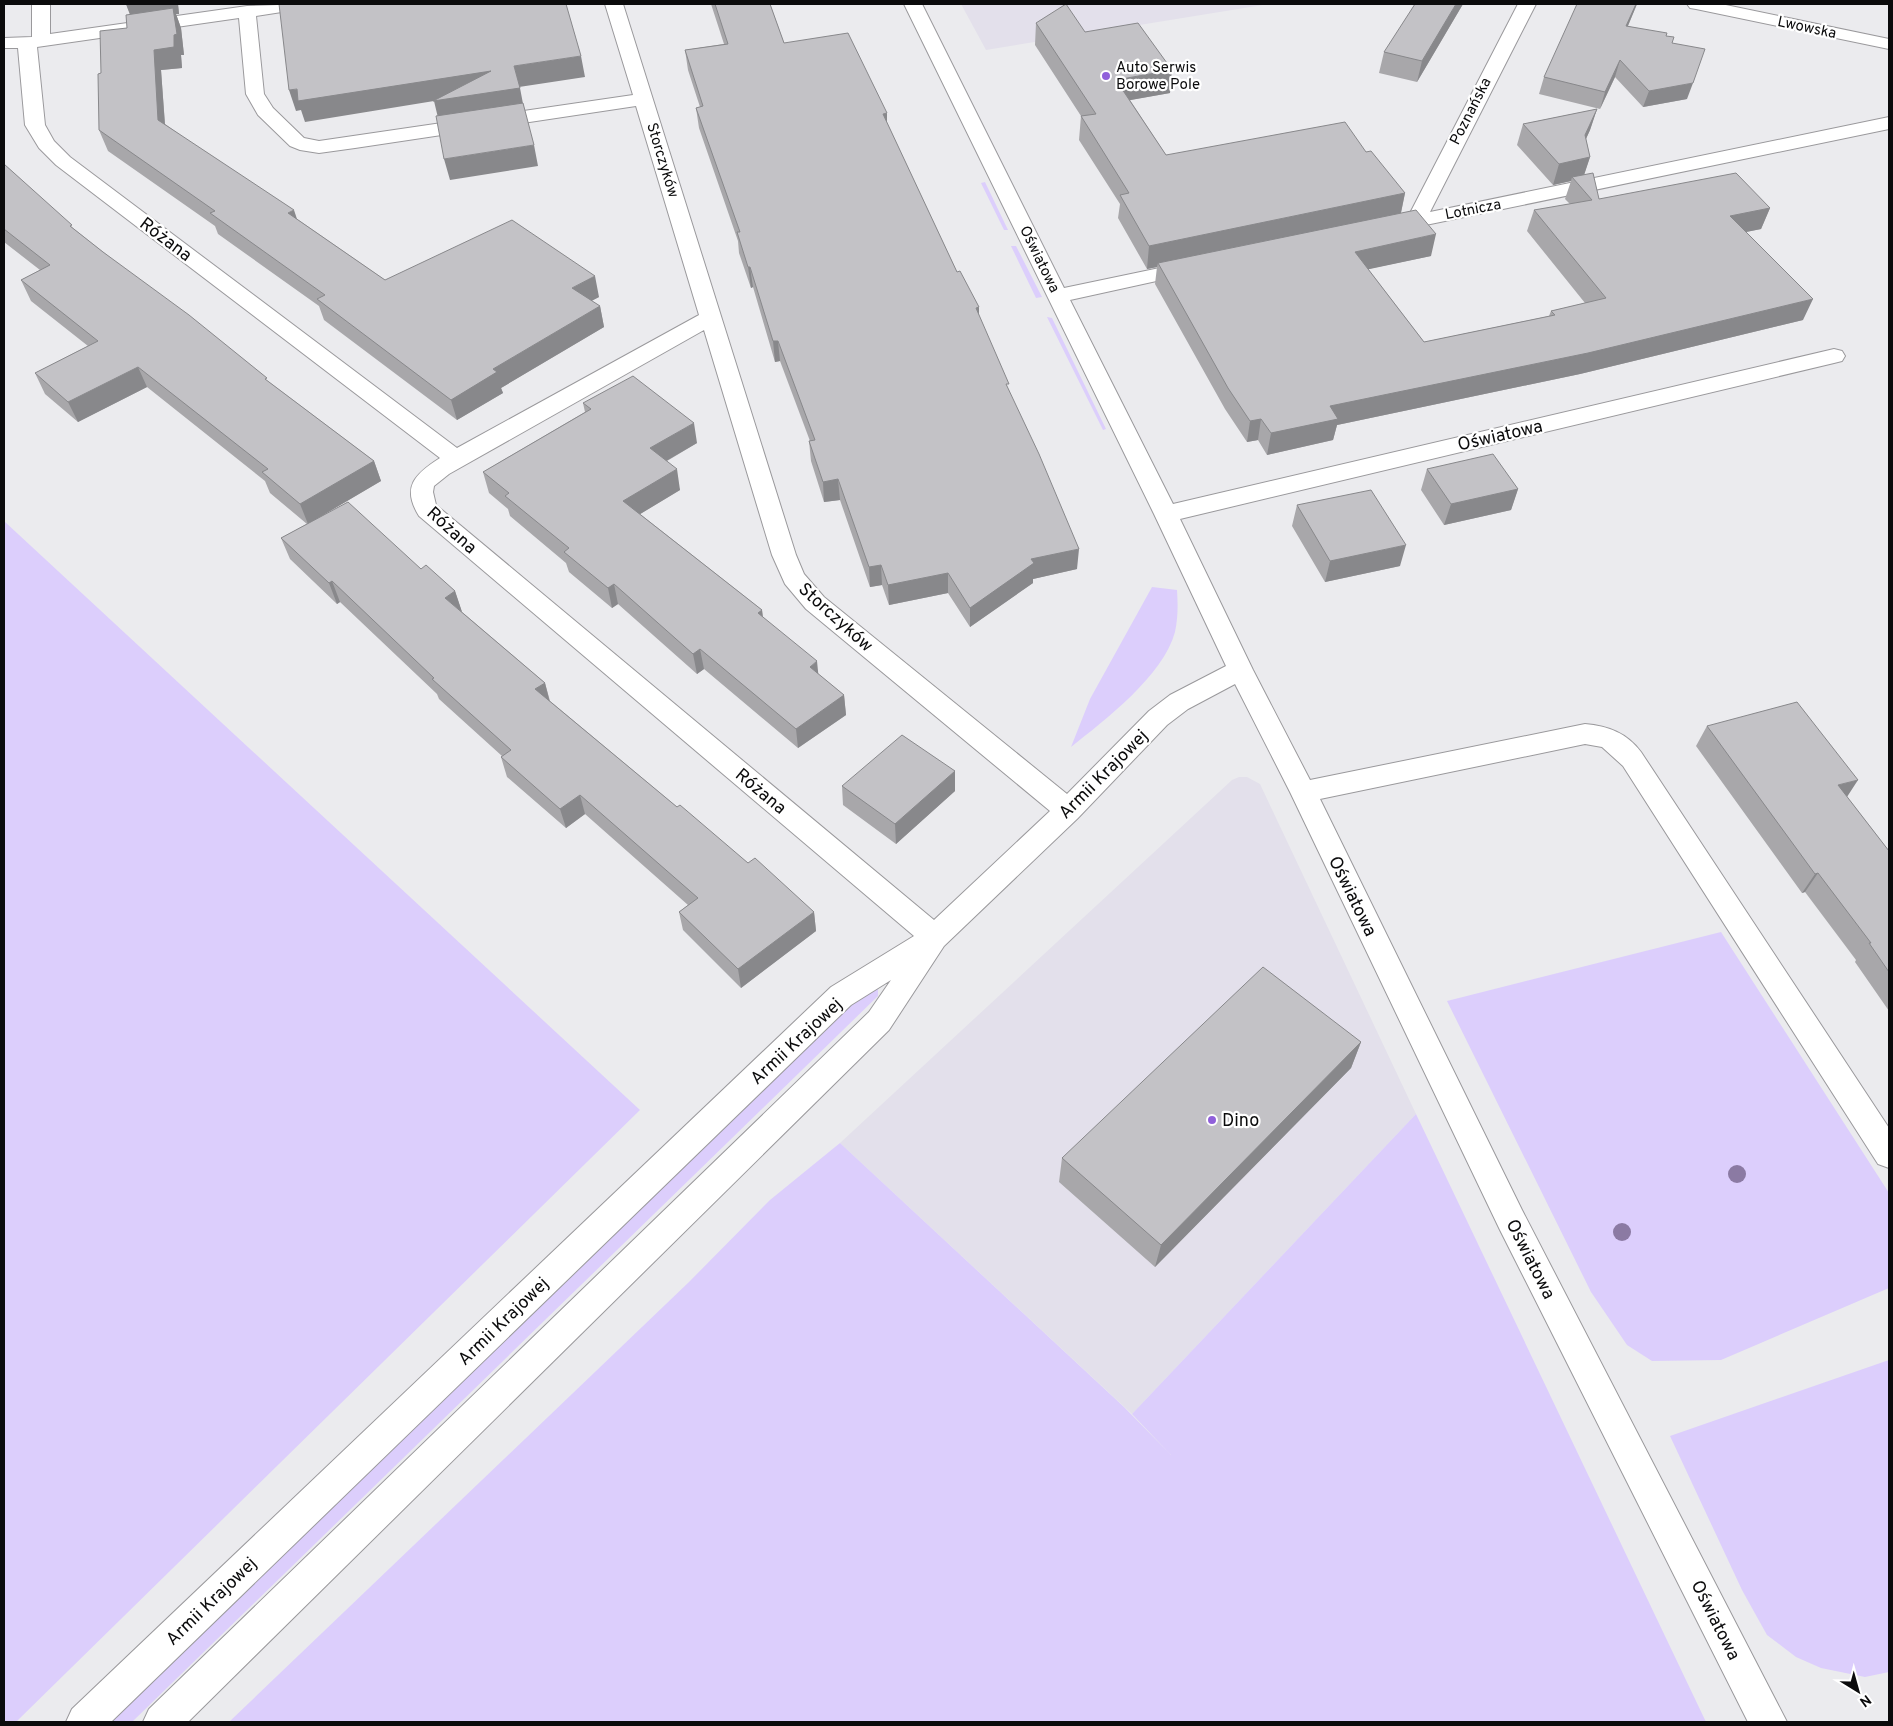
<svg xmlns="http://www.w3.org/2000/svg" width="1893" height="1726" viewBox="0 0 1893 1726" font-family="Overpass,sans-serif">
  <style>
    .built { fill: #e3e0eb }
    .green { fill: #dccefc }
    .lines { fill: none; stroke-linecap: round; stroke-linejoin: round }
    .minor-casing { stroke: #9a999c; stroke-width: 2 }
    .minor { fill: #fff; fill-rule: evenodd }
    .tree { fill: #8b7aa3 }
    .wall { fill: #a8a7aa }
    .shaded-wall { fill: #88888b }
    .building { fill: #c3c2c6; stroke: #88888b }
    .poi-dot { fill: #9060da; stroke: #fff; stroke-width: 2 }
    .labels { text-anchor: middle; stroke-width: 4.5; stroke-linejoin: round; paint-order: stroke }
    .far-street-label { font-size: 15px; fill: #0b0b0c; stroke: #fff }
    .far-poi-label { font-size: 15px; fill: #0b0b0c; stroke: #fff; text-anchor: start }
    .street-label { font-size: 18px; fill: #0b0b0c; stroke: #fff }
    .poi-label { font-size: 18px; fill: #0b0b0c; stroke: #fff; text-anchor: start }
  </style>
  <rect width="100%" height="100%" fill="#ebebee"/>
  <path class="built" d="M961,4H1269L986,50Z
    M1239,777H1247L1260,784L1416,1114L1132,1414L840,1143L1232,780Z"/>
  <path class="green" d="M985,182L1008,230H1004L981,183Z
    M1011,246H1016L1042,297L1036,298Z
    M1047,317L1052,318L1106,429L1103,430Z
    M4,521L640,1110L16,1722H4Z
    M1152,587L1177,590C1178,605 1178,618 1175,632C1163,676 1105,720 1071,747L1090,699Z
    M1721,932L1889,1193V1288L1721,1360L1652,1361L1627,1345L1591,1292L1447,1001Z
    M878,987V996L132,1722H111L868,989Z
    M1416,1114L1706,1722H229L689,1282L770,1200L840,1143L1124,1407L1171,1455L1132,1414Z
    M1889,1360V1672L1865,1677L1821,1668L1796,1657L1767,1635L1742,1590L1670,1436Z"/>
  <g class="lines">
    <defs>
      <path id="minor" d="M32,4H50V34L247,6L310,4L307,8L301,9L256,16L264,94L273,108L304,138L319,141L633,95L605,4H623L796,555L804,574L824,597L1067,794L1149,711L1170,695L1226,666L1154,514L904,4H922L1064,288L1193,261L1200,263L1203,267L1200,271L1193,273L1070,300L1173,504L1834,349L1842,351L1845,356L1842,361L1834,363L1180,519L1253,670L1310,780L1585,724C1608,726 1627,733 1641,752L1889,1128V1168L1878,1164L1623,766L1602,747L1585,744L1320,799L1522,1210L1787,1722H1748L1500,1230L1290,792L1235,684L1188,709L1167,725L1078,818L944,946L889,1030L188,1722H143L149,1709L869,1012L891,980L851,1005L111,1722H66L72,1709L831,987L914,936L419,516C401,487 415,474 440,458L56,165L39,148L25,125L18,48H4V38L32,37ZM239,18L246,94L258,115L290,146L300,150L319,153L355,148L636,106L699,315L457,448L70,157L54,141L45,125L37,47ZM704,330L772,555L785,584L806,609L1050,811L934,920L436,505L433,492L434,486L449,474Z
        M1518,4H1536L1430,212L1889,117V129L1387,233L1380,231L1377,227L1380,223L1408,217Z
        M1687,4H1721L1889,39V49L1696,9L1690,8Z"/>
    </defs>
    <use href="#minor" class="minor-casing"/>
    <use href="#minor" class="minor"/>
  </g>
  <g class="tree">
    <circle cx="1737" cy="1174" r="9"/>
    <circle cx="1622" cy="1232" r="9"/>
  </g>
  <path class="wall" d="M126,4H178L179,14H176L181,28L184,55H181L182,68L161,70L165,124L297,219L385,280L599,297L591,301L600,306L604,327L501,388L503,393L457,420L324,320L319,306L218,234L215,226L108,151L99,130L101,73L127,28L130,14Z
    M711,4H770L784,43L887,123L957,272L979,316L1008,389L1077,569L1033,579V583L970,627L948,593L889,605L882,585L870,587L840,500L824,502L811,461L809,441H810L780,361L775,362L753,287L751,288L739,253L738,241L699,128L696,108L700,107L688,70L685,50L724,44Z
    M1463,4L1417,82L1379,73L1384,52Z
    M1637,4L1628,26L1666,36L1672,43L1687,99L1643,107L1615,77L1600,109L1539,94L1544,77Z
    M1036,23L1085,32L1170,93L1130,100L1166,155L1366,152L1405,193L1401,213L1431,256L1368,269L1424,342L1549,316L1551,311L1585,303L1527,231L1534,210L1570,204L1565,199L1571,181L1553,185L1517,145L1523,124L1597,109L1590,130L1586,139L1590,157L1584,175L1599,199L1770,208L1761,229L1746,232L1803,320L1580,374L1337,425L1333,440L1267,455L1258,440L1247,442L1225,409L1155,284L1157,267L1147,269L1118,218L1120,204L1079,140L1081,116L1035,45Z
    M4,164L74,229L103,252L269,382L374,461L381,481L325,514L421,569L455,591L462,612L545,683L550,701L677,807L748,863L814,912L816,931L741,988L683,930L679,912L688,905L585,814L566,828L507,777L501,757L502,756L439,699L437,694L340,602L337,604L290,559L281,538L307,524L270,493L265,481L147,387L78,422L45,394L35,373L88,346L31,301L21,280L40,270L4,242Z
    M583,403L697,443L667,461L680,490L640,514L762,610L763,617L818,674L844,695L846,715L798,748L704,669L697,674L618,604L612,608L569,572L566,563L510,516L508,509L489,493L483,472L585,412Z
    M1427,469L1518,489L1511,510L1444,525L1421,490Z
    M1297,505L1400,566L1325,582L1292,526Z
    M1707,726L1847,797L1889,851V1011L1855,962L1856,960L1805,892L1802,893L1696,746Z
    M955,771V791L896,844L843,805L842,786Z
    M1361,1042L1351,1068L1155,1267L1059,1182L1062,1158Z"/>
  <path class="shaded-wall" d="M126,4H178L179,14H176L181,28L184,55H181L182,68L161,70L166,140L158,120L132,20Z
    M1456,4H1463L1417,82L1422,61Z
    M1636,4H1637L1621,42L1626,26Z
    M581,56L585,77L519,87L514,66Z
    M1620,60L1615,77L1600,109L1605,92Z
    M1172,70L1170,93L1114,103L1116,80Z
    M491,71L520,88L524,109L439,122L434,101L305,122L301,110L296,111L289,90Z
    M1693,83L1687,99L1643,107L1649,91Z
    M1597,109L1590,130L1578,156L1585,135Z
    M887,113V134L883,114Z
    M534,145L538,166L450,180L444,159Z
    M1590,157L1583,178L1572,177L1571,181L1553,185L1559,164Z
    M1405,193L1400,217L1158,263L1157,267L1147,269L1149,246Z
    M1770,208L1761,229L1721,237L1730,216Z
    M294,210L301,231L288,213Z
    M1436,234L1431,256L1351,273L1355,252Z
    M748,267H750L753,287L751,288Z
    M595,276L599,297L576,309L572,288Z
    M1813,299L1803,320L1580,374L1337,425L1333,440L1267,455L1271,433L1330,406Z
    M600,306L604,327L501,388L503,393L457,420L451,400L493,369Z
    M979,307V328L976,308Z
    M773,341H778L780,361L775,362Z
    M138,367L147,387L78,422L68,402Z
    M1261,419L1258,440L1247,442L1250,421Z
    M694,423L697,443L654,468L650,448Z
    M374,461L381,481L308,524L300,504Z
    M677,469L680,490L627,522L623,501Z
    M838,479L840,500L824,502L823,482Z
    M1518,489L1511,510L1444,525L1451,504Z
    M1406,545L1400,566L1325,582L1330,561Z
    M1079,549L1077,569L1033,579V583L970,627V608L1031,559Z
    M881,565L882,585L870,587L869,567Z
    M948,573V593L889,605L888,585Z
    M332,581L340,602L337,604L329,583Z
    M614,584L618,604L612,608L608,588Z
    M455,591L462,612L445,598Z
    M762,610L764,630L758,613Z
    M700,649L704,669L697,674L693,654Z
    M817,661L819,681L810,667Z
    M545,683L550,703L535,689Z
    M844,695L846,715L798,748L796,729Z
    M955,771V791L896,844L895,824Z
    M1858,780L1845,800L1838,785Z
    M580,795L585,814L566,828L560,809Z
    M1818,873L1805,892L1802,893L1815,874Z
    M814,912L816,931L741,988L738,969Z
    M1361,1042L1351,1068L1155,1267L1161,1245Z"/>
  <path class="building" d="M279,4H566L581,56L514,66L520,88L433,101L491,71L298,101L297,89L289,90Z
    M715,4H770L784,43L848,33L887,113L883,114L957,272L960,271L979,307L976,308L1009,384H1006L1039,454L1079,549L1031,559L1034,563L970,608L948,573L888,585L881,565L869,567L838,479L823,482L809,441L815,440L778,341H773L750,267H748L737,232H740L696,108L703,106L685,50L728,44Z
    M1066,4L1085,32L1138,23L1172,70L1116,80L1166,155L1345,122L1366,152L1371,151L1405,193L1149,246L1120,195L1129,193L1081,116L1096,114L1036,23Z
    M1415,4H1456L1422,61L1384,52Z
    M1577,4H1636L1626,26L1667,33L1666,36L1674,37L1672,43L1705,49L1693,83L1649,91L1620,60L1605,92L1544,77Z
    M173,8L177,34L174,35V47L154,50L158,120L294,210L288,213L385,280L512,220L595,276L572,288L600,306L493,369L497,372L451,400L317,299L325,295L210,213L215,211L99,130L98,74L101,73L100,31L127,28L126,15Z
    M523,103L534,145L444,159L436,116Z
    M1597,109L1585,135L1590,157L1559,164L1523,124Z
    M4,164L72,225L70,226L103,252L189,315L267,378L265,379L374,461L300,504L262,472L268,469L138,367L68,402L35,373L98,341L21,280L50,265L4,229Z
    M1593,173L1599,199L1736,173L1770,208L1730,216L1813,299L1588,353L1330,406L1338,419L1271,433L1261,419L1250,421L1228,388L1158,263L1416,210L1436,234L1355,252L1424,342L1555,315L1551,311L1606,298L1534,210L1592,200L1572,177Z
    M633,376L694,423L650,448L677,469L623,501L762,610L758,613L817,661L810,667L844,695L796,729L700,649L693,654L614,584L608,588L564,552L569,548L505,496L509,493L483,472L591,409L583,403Z
    M1493,454L1518,489L1451,504L1427,469Z
    M1371,490L1406,545L1330,561L1297,505Z
    M348,502L421,569L426,565L455,591L445,598L545,683L535,689L677,807L680,805L748,863L755,858L814,912L738,969L679,912L698,898L580,795L560,809L501,757L511,750L432,679L434,678L332,581L329,583L281,538Z
    M1797,702L1858,780L1838,785L1889,851V972L1869,943H1871L1818,873L1815,874L1707,726Z
    M902,735L955,771L895,824L842,786Z
    M1263,967L1361,1042L1161,1245L1062,1158Z"/>
  <g class="poi-dot">
    <circle cx="1106" cy="76" r="5"/>
    <circle cx="1212" cy="1120" r="5"/>
  </g>
  <g class="labels">
    <g class="far-street-label">
      <text transform="translate(1807 27) rotate(12)" y="5">Lwowska</text>
      <text transform="translate(1470 111) rotate(-63)" y="5">Poznańska</text>
      <text transform="translate(663 160) rotate(73)" y="5">Storczyków</text>
      <text transform="translate(1473 209) rotate(-11)" y="5">Lotnicza</text>
      <text transform="translate(1040 259) rotate(64)" y="5">Oświatowa</text>
    </g>
    <g class="far-poi-label">
      <text x="1116" y="72">Auto Serwis<tspan x="1116" dy="17">Borowe Pole</tspan></text>
    </g>
    <g class="street-label">
      <text transform="translate(166 239) rotate(37)" y="6">Różana</text>
      <text transform="translate(1500 435) rotate(-13)" y="6">Oświatowa</text>
      <text transform="translate(452 530) rotate(42)" y="6">Różana</text>
      <text transform="translate(836 617) rotate(42)" y="6">Storczyków</text>
      <text transform="translate(1103 774) rotate(-45)" y="6">Armii Krajowej</text>
      <text transform="translate(761 791) rotate(40)" y="6">Różana</text>
      <text transform="translate(1353 896) rotate(64)" y="6">Oświatowa</text>
      <text transform="translate(796 1041) rotate(-43)" y="6">Armii Krajowej</text>
      <text transform="translate(1531 1259) rotate(63)" y="6">Oświatowa</text>
      <text transform="translate(503 1321) rotate(-44)" y="6">Armii Krajowej</text>
      <text transform="translate(211 1601) rotate(-44)" y="6">Armii Krajowej</text>
      <text transform="translate(1716 1620) rotate(63)" y="6">Oświatowa</text>
    </g>
    <g class="poi-label">
      <text x="1222" y="1126">Dino</text>
    </g>
  </g>
  <rect width="1893" height="1726" fill="none" stroke="#0b0b0c" stroke-width="10"/>
  <g transform="translate(1858 1691) rotate(143)" stroke="#ffffff" stroke-width="4" paint-order="stroke">
  <path d="M0-4L9 19L0 12L-9 19Z" fill="#0b0b0c"/>
  <text y="-8" font-size="14" font-weight="bold" text-anchor="middle" fill="#0b0b0c">N</text>
  </g>
</svg>
